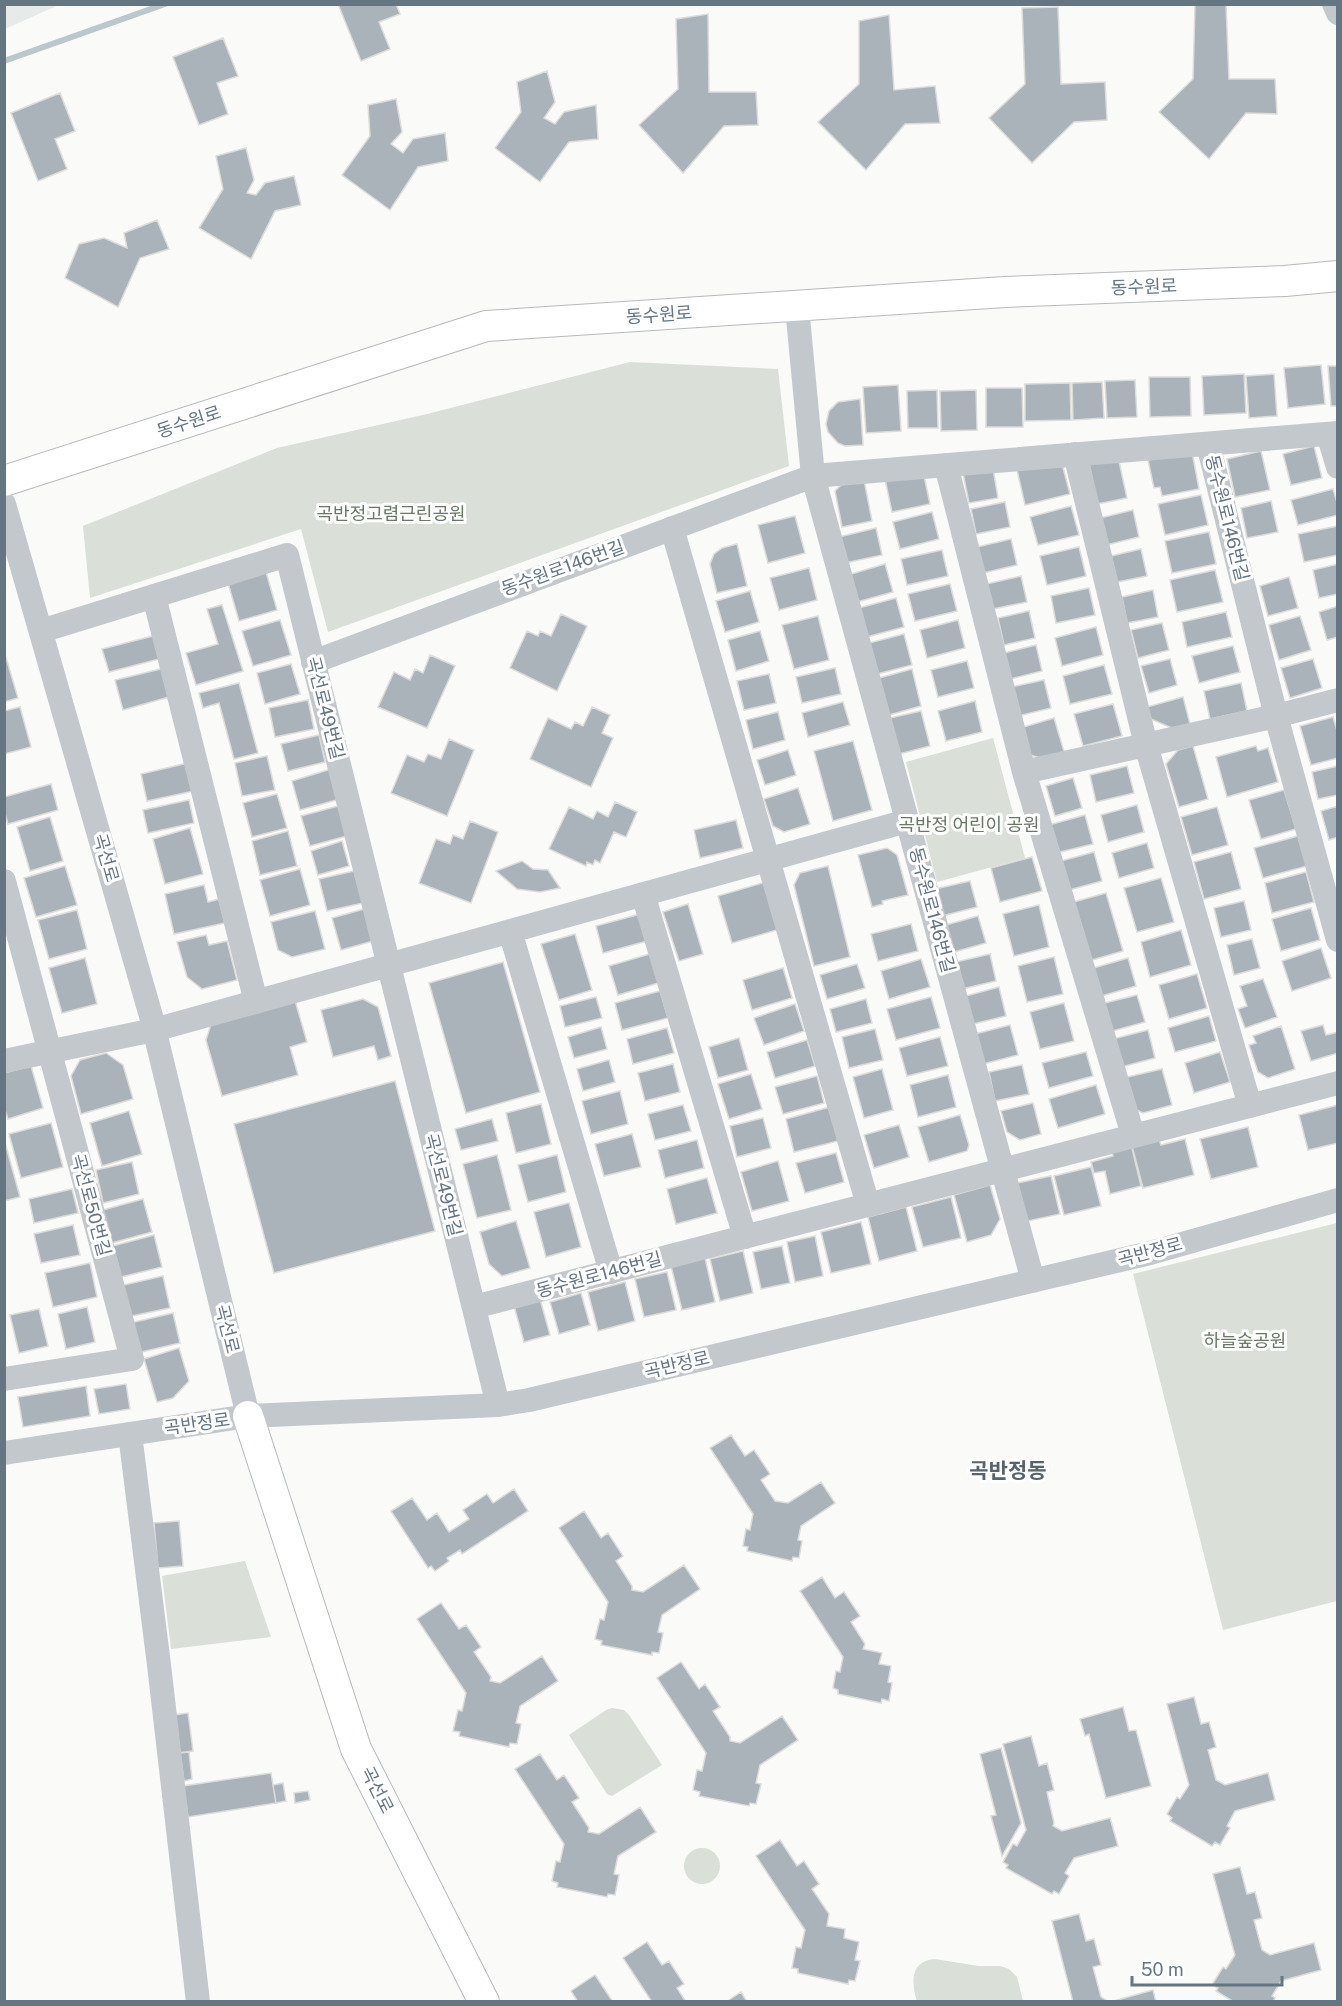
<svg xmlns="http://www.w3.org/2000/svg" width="1342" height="2006" viewBox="0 0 1342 2006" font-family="'Public Sans','Noto Sans KR',sans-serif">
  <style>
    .built { fill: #e8e9e9 }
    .green { fill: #dadfd7 }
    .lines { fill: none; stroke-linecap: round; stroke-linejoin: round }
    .stream { stroke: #bbc7cb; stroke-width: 6 }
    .building { fill: #aab3b9; stroke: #dcdcda; stroke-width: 1.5 }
    .major-casing { stroke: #b5babe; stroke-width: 32 }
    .minor { stroke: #c3c8cc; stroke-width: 24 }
    .major { stroke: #fff; stroke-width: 30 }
    .labels { text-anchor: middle; stroke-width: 6; stroke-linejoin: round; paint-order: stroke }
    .street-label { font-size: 18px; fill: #657683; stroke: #fff }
    .park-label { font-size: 18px; fill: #687a64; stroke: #fff }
    .quarter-label { font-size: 21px; font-weight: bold; fill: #57646e; stroke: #fff }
  </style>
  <rect width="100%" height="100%" fill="#fafaf8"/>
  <path class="built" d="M5,4H59V5L5,29Z"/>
  <path class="green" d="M630,362L778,369L789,466L328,632L301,529L90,598L83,526L277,448L427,414Z
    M993,738L1025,858L937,882L906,762Z
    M1337,1223V1601L1223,1630L1133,1274Z
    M245,1561L271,1637L171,1649L162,1576Z
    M612,1708L624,1710L629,1715L662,1765L612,1796L607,1794L569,1735L606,1710Z
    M684 1866a18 18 0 1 1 36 0a18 18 0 1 1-36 0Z
    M935,1959L978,1966H1000L1009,1969L1017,1977L1023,2001H917C911,1983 910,1961 935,1959Z"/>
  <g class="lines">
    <path class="stream" d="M4,61L165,4"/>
  </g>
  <path class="building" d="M338,4H396L400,14L379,22L390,49L361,61Z
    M1226,4L1229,79H1275L1277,114L1246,113L1209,159L1159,112L1193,79L1195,5Z
    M1058,7L1061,84L1105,82L1107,120L1074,122L1032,163L989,118L1025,84L1022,8Z
    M708,14L709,92H756L758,125L724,126L683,173L639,125L678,89L676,19Z
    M889,15L894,90L935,86L940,123L905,124L866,170L818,122L859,84V21Z
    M223,38L238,76L217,83L228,114L199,125L173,57Z
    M547,71L555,102L544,118L555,124L564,112L596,105L598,139L569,142L540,182L495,148L521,112L517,82Z
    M60,93L75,131L55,139L67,169L38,181L11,113Z
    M396,99L402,132L391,144L403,153L413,139L445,133L448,161L418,167L390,210L342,175L370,136L368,105Z
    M246,148L254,180L247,193L256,195L265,183L294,176L301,205L275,211L251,259L199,228L223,189L216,156Z
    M157,220L169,249L140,258L118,307L65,278L79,244L104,238L127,248L124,233Z
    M1321,365L1325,404L1288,408L1284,368Z
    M1328,366H1338V406H1331Z
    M1244,374L1246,413L1204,415L1202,376Z
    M1274,374L1277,416L1249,418L1246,376Z
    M1149,377H1190L1191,416L1150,417Z
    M1135,380L1137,417L1107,418L1105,381Z
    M1102,382L1104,418L1073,420L1072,383Z
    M1070,383L1071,420L1025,421V384Z
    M898,385L901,431L866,433L863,387Z
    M986,388H1022L1023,427H986Z
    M937,390L938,428H908L907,391Z
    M976,390L977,430L941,431L940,391Z
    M860,399L863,445L845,446L838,443L828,432L826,424L829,411L838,402Z
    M1314,446L1322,478L1291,485L1283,454Z
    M1261,451L1270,490L1235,497L1227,459Z
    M1192,452L1199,489L1162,496L1160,487L1154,488L1148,460Z
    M1118,457L1127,498L1097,504L1089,463Z
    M1061,460L1070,494L1025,505L1017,470Z
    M992,463L998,498L969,503L962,468Z
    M923,471L930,504L892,512L885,479Z
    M864,480L872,521L842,527L835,491L841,485Z
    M1333,489L1338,506V515L1298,525L1291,500Z
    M1201,495L1208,525L1165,535L1158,504Z
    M1271,501L1278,532L1247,538L1241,508Z
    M1005,502L1010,527L976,534L971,509Z
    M1071,506L1079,535L1038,545L1030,517Z
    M1133,510L1139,537L1106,545L1100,518Z
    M932,512L939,539L900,549L893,522Z
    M795,516L805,553L768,563L758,525Z
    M1338,526V555L1304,562L1298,534Z
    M876,528L882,555L845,563L839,537Z
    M1209,532L1216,564L1172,573L1165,541Z
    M1011,539L1017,565L983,573L977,547Z
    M737,544L747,586L717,593L710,564L714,554L722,548Z
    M1079,547L1086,576L1047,585L1040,556Z
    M1141,549L1147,576L1117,582L1111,556Z
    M942,550L948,576L907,585L901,559Z
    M885,564L893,592L857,602L848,575Z
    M1338,564V594L1319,598L1313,570Z
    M809,568L817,600L779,610L770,578Z
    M1215,570L1223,602L1177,612L1170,580Z
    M266,572L277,610L239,621L228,583Z
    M1021,576L1027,602L988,610L982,585Z
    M1289,577L1298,608L1268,616L1260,586Z
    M950,584L957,611L915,621L908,594Z
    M1089,588L1095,615L1056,623L1051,596Z
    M1153,590L1158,617L1127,623L1122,597Z
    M750,591L759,622L725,632L716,601Z
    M896,598L904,627L863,638L855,609Z
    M222,605L243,671L196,685L186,653L218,644L207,609Z
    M1338,606V637L1327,640L1319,612Z
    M1029,611L1035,638L1004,645L998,618Z
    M1226,612L1232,637L1187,647L1182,622Z
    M561,614L587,626L557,691L510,668L527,631L538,636L540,631L551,636Z
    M818,616L829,660L794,669L782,625Z
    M1300,616L1311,650L1279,660L1269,625Z
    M280,620L291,655L253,666L242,631Z
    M958,620L965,648L927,658L920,630Z
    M1162,623L1169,650L1138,658L1131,630Z
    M1096,627L1103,655L1062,666L1055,638Z
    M760,631L769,661L736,671L728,640Z
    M904,634L912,665L877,674L869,643Z
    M153,636L159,659L109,672L102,649Z
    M1036,645L1042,671L1010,679L1004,653Z
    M1233,646L1240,672L1199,683L1192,656Z
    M4,651L18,698L4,702Z
    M430,655L455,666L427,728L378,707L394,672L410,680L415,669L423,673Z
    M1170,659L1177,685L1149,693L1141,666Z
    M1313,659L1322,688L1290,698L1281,668Z
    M967,661L974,688L938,697L931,670Z
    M291,664L300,694L265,704L257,673Z
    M1104,665L1112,694L1070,704L1063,676Z
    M835,668L841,694L802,703L796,677Z
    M161,669L169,697L123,710L115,680Z
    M912,669L921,706L889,715L879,678Z
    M769,674L776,703L744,710L737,681Z
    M1044,680L1051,708L1018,716L1011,687Z
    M239,683L258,753L234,759L219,703L203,708L199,693Z
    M1241,683L1247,711L1210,719L1204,691Z
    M1183,697L1190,724L1174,729L1151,719L1147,707Z
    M308,700L314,729L275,737L269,708Z
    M975,701L982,732L946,741L938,711Z
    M843,702L850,725L808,737L802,713Z
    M1113,704L1122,736L1083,746L1074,714Z
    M20,707L31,747L4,754V711Z
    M592,707L610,715L602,733L613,738L591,787L530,759L548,718L571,729L575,722L583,726Z
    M921,711L930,746L899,754L890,718Z
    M778,712L785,740L753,749L746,720Z
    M1333,717L1338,734V758L1311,765L1300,726Z
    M1054,718L1065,755L1047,760L1024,753L1017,729Z
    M319,735L325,762L288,771L281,744Z
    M449,739L474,750L447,816L391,793L407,755L424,762L428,754L441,759Z
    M853,741L872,810L833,821L814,751Z
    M1193,746L1208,799L1179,807L1166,764L1178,750Z
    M1256,746L1258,751L1268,748L1278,782L1227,797L1216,757Z
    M788,750L796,775L765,785L757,760Z
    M267,756L275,790L242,796L235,763Z
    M188,763L194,791L147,801L141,774Z
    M1127,766L1134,793L1096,802L1090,775Z
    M1338,766V795L1318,799L1312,772Z
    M331,769L340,799L300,810L292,781Z
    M1073,778L1082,808L1055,816L1046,786Z
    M51,784L58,810L8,824L4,810V797Z
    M798,788L810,824L784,832L773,826L764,799Z
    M1284,790L1296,829L1261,839L1249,800Z
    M277,794L287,828L252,837L243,803Z
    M189,800L194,823L148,833L143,810Z
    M615,802L637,812L626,837L614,832L600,863L595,860L593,865L587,862L586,866L549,849L569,807L593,819L597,811L608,817Z
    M1137,805L1144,832L1108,842L1101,815Z
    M338,806L347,836L310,846L301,816Z
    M1338,806V837L1329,840L1321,811Z
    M1217,807L1228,845L1192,855L1181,817Z
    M1085,815L1093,844L1056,853L1049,825Z
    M50,817L63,861L30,871L17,827Z
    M736,820L743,848L700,858L694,830Z
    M470,821L498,832L471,903L419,883L436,839L450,844L453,835L463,839Z
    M190,828L203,874L165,884L153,839Z
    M288,831L297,866L260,875L252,841Z
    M1298,836L1307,866L1263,878L1254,848Z
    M342,841L349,866L318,875L311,851Z
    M1147,843L1154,868L1119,878L1112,853Z
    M887,848L897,855L908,895L882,901L883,904L872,907L858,855Z
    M1094,852L1102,881L1069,890L1061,861Z
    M1231,852L1241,889L1204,899L1194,862Z
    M1032,857L1042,891L1000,902L991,868Z
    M522,861L533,869L548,870L560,888L540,892L517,889L496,871Z
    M65,866L77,905L36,917L24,878Z
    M828,866L850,957L814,966L794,885L800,873Z
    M300,869L310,905L270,916L260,880Z
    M354,871L363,903L327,911L319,879Z
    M1306,872L1314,902L1272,913L1265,883Z
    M1161,878L1174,922L1137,932L1124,888Z
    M970,881L977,907L942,916L935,889Z
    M766,882L780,929L732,943L718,896Z
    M204,885L208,902L219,899L225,923L174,934L165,894Z
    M1106,893L1123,951L1092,960L1070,903Z
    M1244,901L1251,930L1221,937L1214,908Z
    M688,904L703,954L679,961L663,912Z
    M1039,905L1049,947L1014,956L1003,914Z
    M1311,908L1320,940L1281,951L1272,919Z
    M364,909L373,941L341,950L332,918Z
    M77,910L87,949L49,959L38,920Z
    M315,911L325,949L292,957L278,950L271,922Z
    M644,913L651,940L603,953L596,926Z
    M978,916L986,943L954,952L946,925Z
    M911,924L918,951L878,961L871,934Z
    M1181,930L1191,965L1150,977L1141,942Z
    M575,934L592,990L559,1000L541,944Z
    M206,935L209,945L227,941L237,980L202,989L187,977L177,942Z
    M1252,939L1260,968L1234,975L1227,945Z
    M1321,948L1331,978L1292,991L1282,961Z
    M653,953L662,982L618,995L609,966Z
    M990,954L996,981L962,989L956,962Z
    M1054,957L1063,994L1027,1002L1018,966Z
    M85,958L97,1004L62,1013L49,968Z
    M1128,958L1136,986L1098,997L1090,969Z
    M921,959L930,987L889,999L881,971Z
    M503,962L540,1092L466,1113L429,983Z
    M857,964L865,988L827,999L820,975Z
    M783,968L792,998L752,1010L743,980Z
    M1197,974L1207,1008L1169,1019L1159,985Z
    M1263,979L1277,1017L1245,1028L1238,1009L1247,1006L1240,986Z
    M999,987L1006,1016L973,1024L966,996Z
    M660,991L668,1018L622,1030L615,1003Z
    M1137,995L1145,1022L1109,1032L1101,1004Z
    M294,997L307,1042L290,1047L298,1075L222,1096L206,1040L212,1021Z
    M596,997L602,1018L565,1027L560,1006Z
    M931,997L940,1028L896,1040L887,1009Z
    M363,999L378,1007L391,1056L378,1060L374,1046L333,1057L321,1010Z
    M866,999L872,1023L836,1032L830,1009Z
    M1064,1003L1074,1041L1040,1049L1030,1012Z
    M795,1004L804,1031L764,1045L754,1018Z
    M1209,1016L1216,1041L1175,1052L1168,1028Z
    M1010,1025L1018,1055L983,1064L975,1034Z
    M1323,1025L1326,1035L1338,1032V1053L1311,1061L1301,1031Z
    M1281,1026L1295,1069L1268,1078L1258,1072L1249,1045L1256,1043L1253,1036Z
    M601,1027L607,1049L574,1058L568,1037Z
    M667,1028L674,1053L633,1064L627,1039Z
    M875,1029L883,1060L849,1068L842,1037Z
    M1148,1030L1155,1058L1121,1067L1113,1039Z
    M940,1037L948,1066L907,1076L899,1048Z
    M739,1038L748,1070L718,1078L709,1047Z
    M807,1040L815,1066L775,1078L767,1052Z
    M1086,1052L1093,1076L1049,1088L1042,1063Z
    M1220,1052L1230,1082L1194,1093L1185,1063Z
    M106,1053L123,1065L133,1099L81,1114L71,1076L80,1060Z
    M609,1060L615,1082L583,1091L577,1069Z
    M673,1064L680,1092L645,1101L638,1073Z
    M1022,1065L1029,1094L995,1101L989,1072Z
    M31,1066L43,1108L8,1119L4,1107V1073Z
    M882,1069L893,1110L864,1118L853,1077Z
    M1162,1069L1172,1105L1143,1113L1130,1107L1123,1078Z
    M751,1074L762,1109L729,1119L718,1084Z
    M948,1075L956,1107L918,1117L910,1085Z
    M817,1076L824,1103L783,1114L775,1087Z
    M395,1081L435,1231L274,1273L234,1124Z
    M1096,1085L1105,1114L1058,1128L1049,1099Z
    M620,1091L628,1124L591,1134L582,1101Z
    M1033,1103L1041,1134L1020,1140L1007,1132L1001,1111Z
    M541,1104L551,1144L516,1153L506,1113Z
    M683,1105L691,1131L655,1140L648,1114Z
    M1338,1105V1143L1308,1150L1299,1115Z
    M830,1107L838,1141L794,1152L786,1119Z
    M129,1111L142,1154L102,1166L90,1123Z
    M960,1115L969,1145L967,1151L929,1162L918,1127Z
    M763,1118L771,1148L737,1157L730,1126Z
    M492,1119L498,1141L461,1150L455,1129Z
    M51,1123L63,1167L21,1178L9,1134Z
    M899,1125L909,1157L874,1168L864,1135Z
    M1248,1127L1258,1167L1211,1179L1200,1139Z
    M632,1134L641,1167L604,1176L595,1144Z
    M4,1139L20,1197L4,1201Z
    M1185,1139L1194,1175L1143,1188L1132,1146L1159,1140L1161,1145Z
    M697,1140L704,1168L665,1178L658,1150Z
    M1131,1144L1141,1186L1110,1194L1105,1171L1094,1173L1091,1162L1113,1156L1111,1149Z
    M836,1153L844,1182L805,1193L796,1163Z
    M497,1155L511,1210L477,1218L463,1164Z
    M557,1155L566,1192L528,1202L518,1165Z
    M778,1161L789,1201L752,1211L741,1172Z
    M132,1162L139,1194L103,1203L96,1170Z
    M1091,1167L1101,1206L1064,1215L1054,1176Z
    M1051,1176L1060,1214L1028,1221L1008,1185Z
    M707,1178L717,1213L676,1224L667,1189Z
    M990,1185L1000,1219L991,1235L967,1242L954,1195Z
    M72,1189L78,1213L34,1223L29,1199Z
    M951,1197L961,1238L923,1247L912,1207Z
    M143,1199L152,1232L108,1244L99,1211Z
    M569,1203L581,1247L546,1257L534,1212Z
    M906,1207L917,1251L879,1261L868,1217Z
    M516,1221L530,1268L502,1276L489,1264L480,1232Z
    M861,1222L871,1264L831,1273L821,1232Z
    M73,1225L80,1255L41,1263L34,1234Z
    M154,1235L162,1267L117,1278L109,1247Z
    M815,1236L823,1276L795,1282L787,1242Z
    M782,1246L790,1283L761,1289L753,1252Z
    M743,1251L753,1293L720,1301L710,1259Z
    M705,1258L715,1302L682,1310L671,1266Z
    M90,1263L97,1297L53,1307L45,1273Z
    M667,1272L676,1310L644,1317L635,1279Z
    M163,1276L170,1308L122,1318L115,1287Z
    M625,1282L635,1321L598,1331L588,1292Z
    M581,1293L590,1325L559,1334L550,1302Z
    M540,1299L550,1335L524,1342L514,1306Z
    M87,1307L95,1342L66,1349L58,1314Z
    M39,1309L48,1346L19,1353L10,1315Z
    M173,1313L180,1343L133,1354L126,1324Z
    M179,1348L189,1381L173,1398L157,1402L144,1359Z
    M126,1384L130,1409L99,1414L94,1389Z
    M86,1386L90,1416L23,1427L18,1397Z
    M731,1435L745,1456L754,1450L770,1474L761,1480L775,1501L788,1503L821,1482L835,1503L801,1526L798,1540L802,1541L799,1558L793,1557L792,1561L747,1551L748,1547L743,1546L746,1529L750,1530L753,1514L710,1448Z
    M514,1489L528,1511L462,1554L460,1550L447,1558L449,1561L435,1571L431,1566L428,1568L391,1511L412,1498L427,1520L437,1513L449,1532L469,1519L463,1510L487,1494L493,1503Z
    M584,1511L601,1538L608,1533L623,1556L616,1561L632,1586V1590L643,1592L684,1565L700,1589L662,1615L658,1632L663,1633L659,1653L652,1652V1655L601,1645L602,1641L595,1639L600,1619L604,1620L608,1602L559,1528Z
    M179,1521L183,1566L158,1568L154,1523Z
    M822,1577L835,1598L844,1592L860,1616L851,1622L865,1644L863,1649L882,1653L879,1664L891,1666L888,1682L892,1683L889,1701L882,1699L881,1703L838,1694V1690L833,1688L836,1671L840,1672L843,1657L800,1591Z
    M441,1603L459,1629L466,1625L481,1647L474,1652L491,1677L490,1681L500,1683L542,1656L558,1681L520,1706L516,1723L521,1724L517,1744L510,1743L509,1747L459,1736L460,1732L453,1731L458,1710L462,1711L466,1693L417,1619Z
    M681,1662L699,1689L705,1684L720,1707L713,1711L730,1737V1741L740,1743L782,1716L798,1740L760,1765L756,1783L761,1784L756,1804L750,1803L749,1806L699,1796L700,1792L693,1790L697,1770L702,1771L706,1753L657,1678Z
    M1194,1697L1201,1724L1209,1722L1216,1747L1208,1750L1216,1780L1225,1785L1268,1773L1275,1800L1235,1811L1227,1826L1230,1828L1220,1845L1215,1842L1212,1846L1170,1821L1172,1818L1167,1814L1177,1797L1180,1799L1189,1785L1167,1704Z
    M1123,1707L1129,1731L1136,1730L1151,1786L1106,1798L1089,1734L1085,1736L1080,1719Z
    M188,1713L193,1751L178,1753L174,1715Z
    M1031,1736L1039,1766L1047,1763L1054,1790L1047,1792L1054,1823L1053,1826L1062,1831L1110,1818L1118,1846L1074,1858L1065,1873L1069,1876L1059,1894L1054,1891L1052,1894L1006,1868L1008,1865L1003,1862L1013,1844L1017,1846L1026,1830L1003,1744Z
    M1001,1748L1021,1823L1002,1856L991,1816L996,1815L980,1754Z
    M189,1752L192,1779L184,1781L180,1753Z
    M540,1754L557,1780L564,1775L579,1798L572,1802L589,1828L588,1832L599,1834L640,1807L656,1832L618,1856L614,1874L619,1875L615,1895L608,1894L607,1897L557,1887L558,1883L552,1881L556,1861L560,1862L564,1844L515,1769Z
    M271,1773L276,1803L188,1817L183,1786Z
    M283,1783L286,1801L276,1803L273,1785Z
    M308,1791L310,1800L295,1803L294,1793Z
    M780,1840L797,1866L804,1861L819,1884L812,1889L829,1914L827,1926L845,1929L844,1938L859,1942L855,1960L860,1961L855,1981L849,1980L848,1984L798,1973V1969L792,1968L796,1947L801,1948L805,1930L756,1856Z
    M1240,1867L1247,1894L1255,1892L1262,1918L1254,1920L1262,1950L1270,1955L1314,1943L1321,1970L1281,1981L1272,1996L1275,1998L1273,2002H1234L1216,1991L1218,1988L1212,1985L1223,1967L1226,1969L1235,1955L1213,1874Z
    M1079,1914L1086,1941L1094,1939L1101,1965L1093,1967L1101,1997L1109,2002H1073L1052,1921Z
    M647,1942L662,1965L669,1961L684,1984L677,1988L686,2002H652L623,1958Z
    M595,1975L613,2002H578L571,1991Z
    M1153,1990L1156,2002H1110Z
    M741,1992L747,2002H726Z"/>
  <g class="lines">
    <defs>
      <path id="major" d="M4,481L486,326L1005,292L1285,281L1338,276
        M248,1416L356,1749L484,2002"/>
    </defs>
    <use href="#major" class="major-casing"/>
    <path class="minor" d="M1334,4L1338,13
      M797,307L813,476L1033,1281
      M1328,434L1338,467
      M1208,444L1276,716L1338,940
      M1075,454L1146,745L1250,1106
      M946,465L1024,772L1133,1135
      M4,504L151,1016L248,1416
      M672,528L868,1205
      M154,596L256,1002
      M41,631L287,555L498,1405
      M313,662L813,476L1338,433
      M1024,772L1276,716L1338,700
      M4,881L132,1359L4,1379
      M643,894L745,1237
      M510,931L611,1272
      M4,1061L154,1030L907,821
      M474,1307L1338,1083
      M130,1434L159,1665L198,2002
      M4,1453L248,1416L498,1405L529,1400L1150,1253L1338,1200"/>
    <use href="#major" class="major"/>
  </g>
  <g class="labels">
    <g class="street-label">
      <text transform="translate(1144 287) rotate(-2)" y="6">동수원로</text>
      <text transform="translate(659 315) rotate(-4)" y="6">동수원로</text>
      <text transform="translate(189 422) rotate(-18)" y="6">동수원로</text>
      <text transform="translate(1227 518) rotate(76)" y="6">동수원로146번길</text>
      <text transform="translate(563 568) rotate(-20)" y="6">동수원로146번길</text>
      <text transform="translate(325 708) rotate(76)" y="6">곡선로49번길</text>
      <text transform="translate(106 858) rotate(74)" y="6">곡선로</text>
      <text transform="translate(932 910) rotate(75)" y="6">동수원로146번길</text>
      <text transform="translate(443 1185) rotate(76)" y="6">곡선로49번길</text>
      <text transform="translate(91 1205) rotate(75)" y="6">곡선로50번길</text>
      <text transform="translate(1150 1252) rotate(-15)" y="6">곡반정로</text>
      <text transform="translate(599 1275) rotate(-15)" y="6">동수원로146번길</text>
      <text transform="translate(227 1329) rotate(76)" y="6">곡선로</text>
      <text transform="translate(677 1365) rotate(-13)" y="6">곡반정로</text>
      <text transform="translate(197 1424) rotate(-8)" y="6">곡반정로</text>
      <text transform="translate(377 1790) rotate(63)" y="6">곡선로</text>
    </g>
    <g class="park-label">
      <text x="391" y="520">곡반정고렴근린공원</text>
      <text x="969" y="831">곡반정 어린이 공원</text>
      <text x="1245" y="1347">하늘숲공원</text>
    </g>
    <g class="quarter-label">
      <text x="1008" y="1478">곡반정동</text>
    </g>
  </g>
  <rect width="1342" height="2006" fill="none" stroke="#657683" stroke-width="12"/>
  <path d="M1132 1976v9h150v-9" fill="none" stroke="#657683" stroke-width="3"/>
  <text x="1141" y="1976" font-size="18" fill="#657683" stroke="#ffffff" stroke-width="4.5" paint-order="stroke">50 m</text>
</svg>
